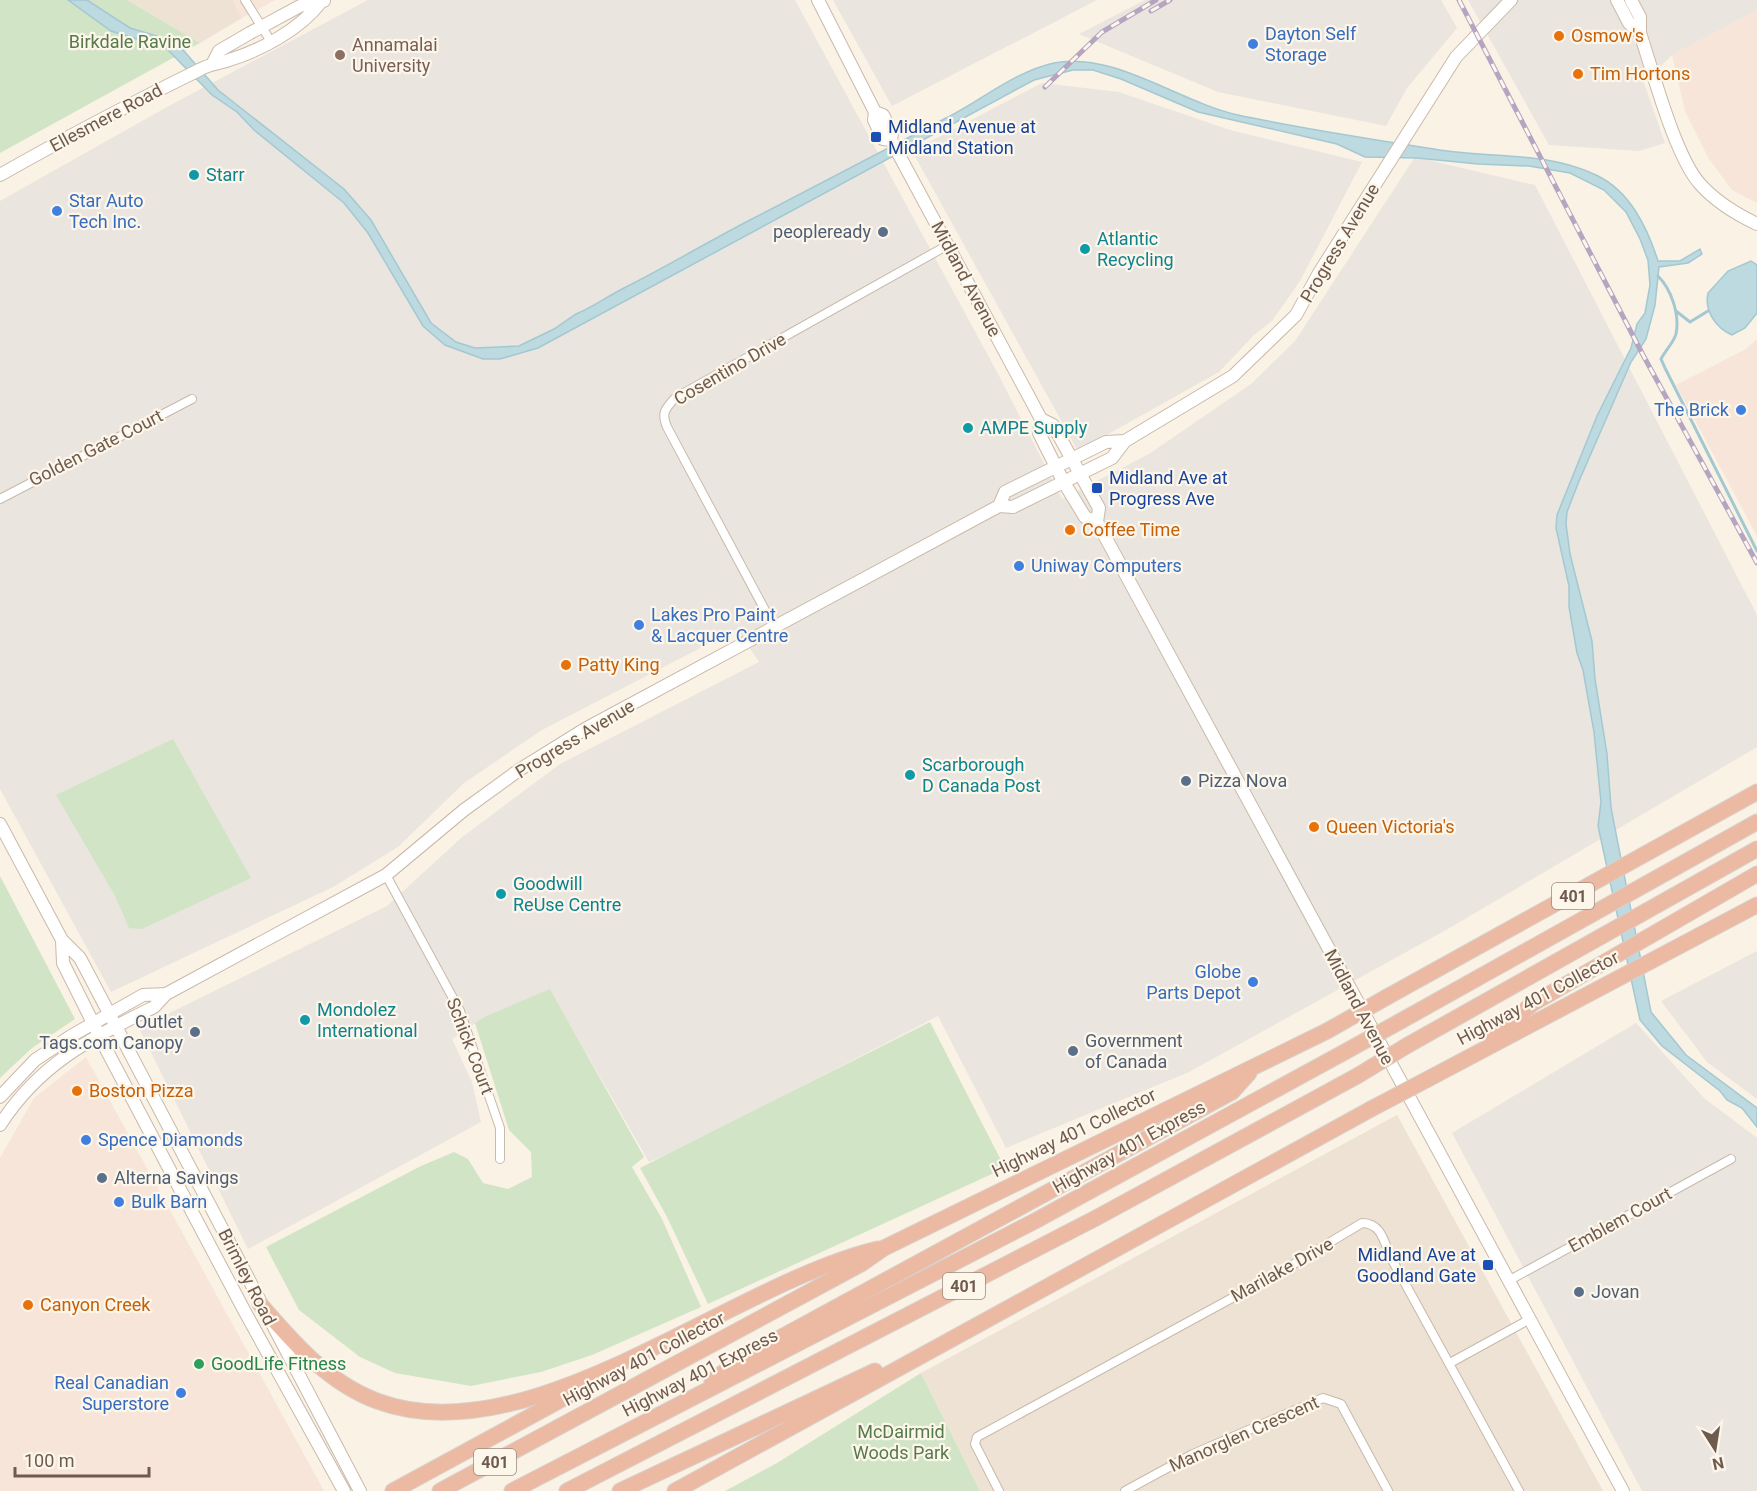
<svg xmlns="http://www.w3.org/2000/svg" width="1757" height="1491" viewBox="0 0 1757 1491" font-family="Roboto,sans-serif">
  <style>
    .residential { fill: #ede2d3 }
    .commercial { fill: #f8e5da }
    .industrial { fill: #eae5df }
    .green { fill: #d1e5c6 }
    .water { fill: #bcdae0; stroke: #a4c8d1; stroke-width: 1.5 }
    .lines { fill: none; stroke-linecap: round; stroke-linejoin: round }
    .stream { stroke: #a4c8d1; stroke-width: 3 }
    .street-casing { stroke: #c7b9ab; stroke-width: 10 }
    .secondary-casing { stroke: #c9b9a9; stroke-width: 14 }
    .highway-casing { stroke: #d7d1cd; stroke-width: 17 }
    .street { stroke: #fff; stroke-width: 8 }
    .secondary { stroke: #fff; stroke-width: 12 }
    .highway { stroke: #ecb9a3; stroke-width: 15 }
    .rail-casing { stroke: #b6a5c1; stroke-width: 5 }
    .rail { stroke: #fdf6eb; stroke-width: 3; stroke-dasharray: 9; stroke-linecap: butt }
    .highway-bridge-casing { stroke: #d7d1cd; stroke-width: 17; stroke-linecap: butt }
    .highway-bridge { stroke: #ecb9a3; stroke-width: 15 }
    .food-dot { fill: #e8710a; stroke: #fdf6eb; stroke-width: 2 }
    .shop-dot { fill: #3f7fe0; stroke: #fdf6eb; stroke-width: 2 }
    .education-dot { fill: #8d6e63; stroke: #fdf6eb; stroke-width: 2 }
    .transit-dot { fill: #1a4fb4; stroke: #fdf6eb; stroke-width: 2 }
    .culture-dot { fill: #0f9aa8; stroke: #fdf6eb; stroke-width: 2 }
    .service-dot { fill: #5c6f8a; stroke: #fdf6eb; stroke-width: 2 }
    .leisure-dot { fill: #2e9e5b; stroke: #fdf6eb; stroke-width: 2 }
    .labels { text-anchor: middle; stroke-width: 4.5; stroke-linejoin: round; paint-order: stroke }
    .shield { fill: #fdf6eb; stroke: #9a8a7d; stroke-width: 1.5 }
    .shield-label { font-size: 16px; font-weight: bold; fill: #6f5b4e }
    .shop-label { font-size: 18px; fill: #366cbe; stroke: #fdf6eb; text-anchor: start }
    .food-label { font-size: 18px; fill: #c56008; stroke: #fdf6eb; text-anchor: start }
    .park-label { font-size: 18px; fill: #567a4a; stroke: #fdf6eb }
    .education-label { font-size: 18px; fill: #785e54; stroke: #fdf6eb; text-anchor: start }
    .street-label { font-size: 18px; fill: #6f5b4e; stroke: #fdf6eb }
    .transit-label { font-size: 18px; fill: #164399; stroke: #fdf6eb; text-anchor: start }
    .culture-label { font-size: 18px; fill: #0d838f; stroke: #fdf6eb; text-anchor: start }
    .service-label { font-size: 18px; fill: #4e5e75; stroke: #fdf6eb; text-anchor: start }
    .leisure-label { font-size: 18px; fill: #27864d; stroke: #fdf6eb; text-anchor: start }
  </style>
  <rect width="100%" height="100%" fill="#f9f2e5"/>
  <path class="residential" d="M127,0H233L242,18L200,43Z
    M1397,1115L1603,1491H980L921,1373Z"/>
  <path class="commercial" d="M233,0H275L242,18Z
    M1757,10V203L1732,190L1709,159L1685,111L1672,55Z
    M1757,339V536L1676,385L1746,349Z
    M86,1057L324,1491H0V1158L34,1098Z"/>
  <path class="industrial" d="M368,0H795L997,372L1062,499L1149,454L1251,384L1295,341L1415,157L1535,185L1757,615V747L1446,930L1189,1072L1006,1148L938,1016L681,1149L649,1162L550,990L486,1016L452,1039L472,1082L481,1122L248,1249L139,1028L387,906L461,838L560,764L759,662L737,629L542,730L464,783L398,847L333,887L111,992L0,789V201L167,107Z
    M833,0H1097L892,106Z
    M1145,0H1441L1457,28L1407,88L1386,126L1218,92L1079,34Z
    M1468,0H1757V10L1672,55L1644,83L1665,143L1639,151L1549,145Z
    M1042,83L1119,92L1230,130L1362,162L1300,281L1272,321L1254,335L1219,372L1078,451L912,151Z
    M1757,951V1099L1707,1062L1661,1001Z
    M1636,1023L1704,1098L1757,1138V1491H1642L1452,1133Z"/>
  <path class="green" d="M0,0H127L200,43L0,153Z
    M173,739L251,878L142,929L129,928L114,894L56,795Z
    M0,876L75,1019L32,1048L0,1078Z
    M550,989L644,1157L632,1167L662,1219L701,1307L592,1355L541,1372L471,1386L395,1373L360,1357L299,1310L266,1247L421,1166L454,1152L468,1159L483,1183L508,1189L532,1177L531,1152L509,1130L475,1023L486,1016Z
    M930,1022L1005,1168L708,1304L667,1217L640,1168Z
    M921,1373L980,1491H725L777,1463Z"/>
  <path class="water" d="M68,0H87L130,28L176,42L218,90L344,189L371,220L431,323L456,342L475,348L519,346L554,329L576,314C593,307 608,296 624,288C668,266 709,241 752,219C817,185 882,152 946,118C980,101 1016,71 1054,63C1114,51 1179,102 1238,115C1308,130 1377,140 1447,151C1499,158 1547,152 1596,175C1630,191 1647,227 1658,261H1680L1700,249L1702,254L1688,263L1659,267L1655,305L1646,339L1631,362L1579,481L1567,512L1566,524L1570,554L1592,641L1595,679L1607,754L1611,808L1651,1012L1686,1055L1757,1108V1127L1742,1108L1727,1100L1720,1091L1662,1046L1640,1020L1598,826L1601,802L1594,732L1583,670L1577,653L1569,607V586L1556,528L1557,515L1597,416L1631,348L1637,324L1645,313L1650,285L1648,260L1640,239L1626,212L1604,190L1570,173L1529,166L1478,164L1417,158L1365,157L1337,144L1198,112L1121,79L1093,70H1073L1034,80L538,348L500,359H483L445,345L423,326L368,233L344,203L254,130L237,112L212,95L166,48L111,31Z
    M1751,261L1757,265V313L1745,328L1732,335C1716,328 1704,311 1708,293L1728,271Z"/>
  <g class="lines">
    <path class="stream" d="M1658,276C1671,289 1680,314 1676,334C1674,342 1665,351 1661,359L1665,368L1757,551
      M1676,311L1690,322L1708,311"/>
    <defs>
      <path id="street" d="M245,0L270,40
        M0,499L192,399
        M774,627L667,427C661,413 665,409 675,398L948,245
        M386,875L460,1011L500,1128V1159
        M1508,1281L1731,1159
        M1450,1363L1530,1319
        M999,1491L975,1444L977,1437L1289,1267L1362,1223C1381,1223 1384,1241 1390,1256L1519,1491
        M1125,1491L1193,1454L1323,1398L1341,1404L1388,1491"/>
      <path id="secondary" d="M818,0L875,112L874,120L883,139L891,140
        M1617,0L1629,23L1640,33
        M1631,0L1640,17V33C1653,72 1675,156 1700,184C1716,202 1736,214 1757,224
        M213,63L219,51L250,33L300,6L324,1
        M875,112L883,115L892,133L891,140L1041,419L1053,425L1099,508L1097,522
        M0,175C65,138 132,103 199,70C209,64 219,64 229,60C262,50 300,29 321,2
        M1041,419L1039,433L1063,481L1085,517L1097,522L1114,553L1623,1491
        M999,506L1005,492L1106,442L1125,441
        M0,824L62,940L80,958L360,1491
        M62,940L63,963L107,1051L245,1312L344,1491
        M0,1097L35,1060L71,1036L143,995L166,994
        M0,1125C40,1063 90,1039 154,1007L166,994L386,875L464,810L519,770L585,729L999,506L1013,507L1112,458L1125,441L1233,376L1296,315L1319,273L1456,57L1511,0"/>
      <path id="highway" d="M1387,997L1757,792
        M1399,1022L1757,822
        M1493,1038L1532,1004L1757,874
        M1408,1045L1757,849
        M1428,1079L1757,905
        M260,1304C293,1342 328,1383 377,1401C529,1458 732,1283 878,1249
        M712,1381L741,1359L1232,1092L1249,1073
        M393,1491L577,1391L592,1380
        M440,1491L861,1264L884,1248L1327,1031
        M512,1491L1035,1221L1341,1054
        M567,1491L1096,1218L1357,1076
        M620,1491L875,1371
        M675,1491L1371,1109"/>
    </defs>
    <use href="#street" class="street-casing"/>
    <use href="#secondary" class="secondary-casing"/>
    <use href="#highway" class="highway-casing"/>
    <use href="#street" class="street"/>
    <use href="#secondary" class="secondary"/>
    <use href="#highway" class="highway"/>
    <defs>
      <path id="rail" d="M1459,0L1643,355L1757,563
        M1151,11L1170,0
        M1045,87L1102,32L1156,0"/>
    </defs>
    <use href="#rail" class="rail-casing"/>
    <use href="#rail" class="rail"/>
    <defs>
      <path id="highway-bridge" d="M1327,1031L1387,997
        M1341,1054L1399,1022
        M1357,1076L1408,1045
        M1371,1109L1428,1079"/>
    </defs>
    <use href="#highway-bridge" class="highway-bridge-casing"/>
    <use href="#highway-bridge" class="highway-bridge"/>
  </g>
  <g class="food-dot">
    <circle cx="1559" cy="36" r="6"/>
    <circle cx="1578" cy="74" r="6"/>
    <circle cx="1070" cy="530" r="6"/>
    <circle cx="566" cy="665" r="6"/>
    <circle cx="1314" cy="827" r="6"/>
    <circle cx="77" cy="1091" r="6"/>
    <circle cx="28" cy="1305" r="6"/>
  </g>
  <g class="shop-dot">
    <circle cx="1253" cy="44" r="6"/>
    <circle cx="57" cy="211" r="6"/>
    <circle cx="1741" cy="410" r="6"/>
    <circle cx="1019" cy="566" r="6"/>
    <circle cx="639" cy="625" r="6"/>
    <circle cx="1253" cy="982" r="6"/>
    <circle cx="86" cy="1140" r="6"/>
    <circle cx="119" cy="1202" r="6"/>
    <circle cx="181" cy="1393" r="6"/>
  </g>
  <circle class="education-dot" cx="340" cy="55" r="6"/>
  <g class="transit-dot">
    <rect x="870" y="131" width="12" height="12" rx="3"/>
    <rect x="1091" y="482" width="12" height="12" rx="3"/>
    <rect x="1482" y="1259" width="12" height="12" rx="3"/>
  </g>
  <g class="culture-dot">
    <circle cx="194" cy="175" r="6"/>
    <circle cx="1085" cy="249" r="6"/>
    <circle cx="968" cy="428" r="6"/>
    <circle cx="910" cy="775" r="6"/>
    <circle cx="501" cy="894" r="6"/>
    <circle cx="305" cy="1020" r="6"/>
  </g>
  <g class="service-dot">
    <circle cx="883" cy="232" r="6"/>
    <circle cx="1186" cy="781" r="6"/>
    <circle cx="195" cy="1032" r="6"/>
    <circle cx="1073" cy="1051" r="6"/>
    <circle cx="102" cy="1178" r="6"/>
    <circle cx="1579" cy="1292" r="6"/>
  </g>
  <circle class="leisure-dot" cx="199" cy="1364" r="6"/>
  <g class="labels">
    <g class="shield">
      <rect x="1552" y="883" width="42" height="26" rx="4.5"/>
      <rect x="943" y="1273" width="42" height="26" rx="4.5"/>
      <rect x="474" y="1449" width="42" height="26" rx="4.5"/>
    </g>
    <g class="shield-label">
      <text x="1573" y="902">401</text>
      <text x="964" y="1292">401</text>
      <text x="495" y="1468">401</text>
    </g>
    <g class="shop-label">
      <text x="1265" y="40">Dayton Self<tspan x="1265" dy="21">Storage</tspan></text>
      <text x="69" y="207">Star Auto<tspan x="69" dy="21">Tech Inc.</tspan></text>
      <text x="1729" y="416" text-anchor="end">The Brick</text>
      <text x="1031" y="572">Uniway Computers</text>
      <text x="651" y="621">Lakes Pro Paint<tspan x="651" dy="21">&amp; Lacquer Centre</tspan></text>
      <text x="1241" y="978" text-anchor="end">Globe<tspan x="1241" dy="21">Parts Depot</tspan></text>
      <text x="98" y="1146">Spence Diamonds</text>
      <text x="131" y="1208">Bulk Barn</text>
      <text x="169" y="1389" text-anchor="end">Real Canadian<tspan x="169" dy="21">Superstore</tspan></text>
    </g>
    <g class="food-label">
      <text x="1571" y="42">Osmow's</text>
      <text x="1590" y="80">Tim Hortons</text>
      <text x="1082" y="536">Coffee Time</text>
      <text x="578" y="671">Patty King</text>
      <text x="1326" y="833">Queen Victoria's</text>
      <text x="89" y="1097">Boston Pizza</text>
      <text x="40" y="1311">Canyon Creek</text>
    </g>
    <g class="park-label">
      <text x="130" y="48">Birkdale Ravine</text>
      <text x="901" y="1438">McDairmid<tspan x="901" dy="21">Woods Park</tspan></text>
    </g>
    <g class="education-label">
      <text x="352" y="51">Annamalai<tspan x="352" dy="21">University</tspan></text>
    </g>
    <g class="street-label">
      <text transform="translate(106 118) rotate(-28)" y="6">Ellesmere Road</text>
      <text transform="translate(1340 243) rotate(-59)" y="6">Progress Avenue</text>
      <text transform="translate(966 279) rotate(62)" y="6">Midland Avenue</text>
      <text transform="translate(730 369) rotate(-30)" y="6">Cosentino Drive</text>
      <text transform="translate(96 448) rotate(-27)" y="6">Golden Gate Court</text>
      <text transform="translate(575 739) rotate(-31)" y="6">Progress Avenue</text>
      <text transform="translate(1538 998) rotate(-28)" y="6">Highway 401 Collector</text>
      <text transform="translate(1359 1007) rotate(62)" y="6">Midland Avenue</text>
      <text transform="translate(470 1046) rotate(69)" y="6">Schick Court</text>
      <text transform="translate(1074 1133) rotate(-26)" y="6">Highway 401 Collector</text>
      <text transform="translate(1129 1147) rotate(-29)" y="6">Highway 401 Express</text>
      <text transform="translate(1620 1220) rotate(-29)" y="6">Emblem Court</text>
      <text transform="translate(1282 1270) rotate(-29)" y="6">Marilake Drive</text>
      <text transform="translate(247 1277) rotate(63)" y="6">Brimley Road</text>
      <text transform="translate(644 1359) rotate(-28)" y="6">Highway 401 Collector</text>
      <text transform="translate(700 1373) rotate(-27)" y="6">Highway 401 Express</text>
      <text transform="translate(1244 1434) rotate(-24)" y="6">Manorglen Crescent</text>
    </g>
    <g class="transit-label">
      <text x="888" y="133">Midland Avenue at<tspan x="888" dy="21">Midland Station</tspan></text>
      <text x="1109" y="484">Midland Ave at<tspan x="1109" dy="21">Progress Ave</tspan></text>
      <text x="1476" y="1261" text-anchor="end">Midland Ave at<tspan x="1476" dy="21">Goodland Gate</tspan></text>
    </g>
    <g class="culture-label">
      <text x="206" y="181">Starr</text>
      <text x="1097" y="245">Atlantic<tspan x="1097" dy="21">Recycling</tspan></text>
      <text x="980" y="434">AMPE Supply</text>
      <text x="922" y="771">Scarborough<tspan x="922" dy="21">D Canada Post</tspan></text>
      <text x="513" y="890">Goodwill<tspan x="513" dy="21">ReUse Centre</tspan></text>
      <text x="317" y="1016">Mondolez<tspan x="317" dy="21">International</tspan></text>
    </g>
    <g class="service-label">
      <text x="871" y="238" text-anchor="end">peopleready</text>
      <text x="1198" y="787">Pizza Nova</text>
      <text x="183" y="1028" text-anchor="end">Outlet<tspan x="183" dy="21">Tags.com Canopy</tspan></text>
      <text x="1085" y="1047">Government<tspan x="1085" dy="21">of Canada</tspan></text>
      <text x="114" y="1184">Alterna Savings</text>
      <text x="1591" y="1298">Jovan</text>
    </g>
    <g class="leisure-label">
      <text x="211" y="1370">GoodLife Fitness</text>
    </g>
  </g>
  <g transform="translate(1715 1449) rotate(168)" stroke="#fdf6eb" stroke-width="4.5" paint-order="stroke">
  <path d="M0-4.5L10 22L0 15L-10 22Z" fill="#6f5b4e"/>
  <text y="-9" font-size="16" font-weight="bold" text-anchor="middle" fill="#6f5b4e">N</text>
  </g>
  <path d="M15 1467v9h134v-9" fill="none" stroke="#6f5b4e" stroke-width="3"/>
  <text x="24" y="1467" font-size="18" fill="#6f5b4e" stroke="#fdf6eb" stroke-width="4.5" paint-order="stroke">100 m</text>
</svg>
